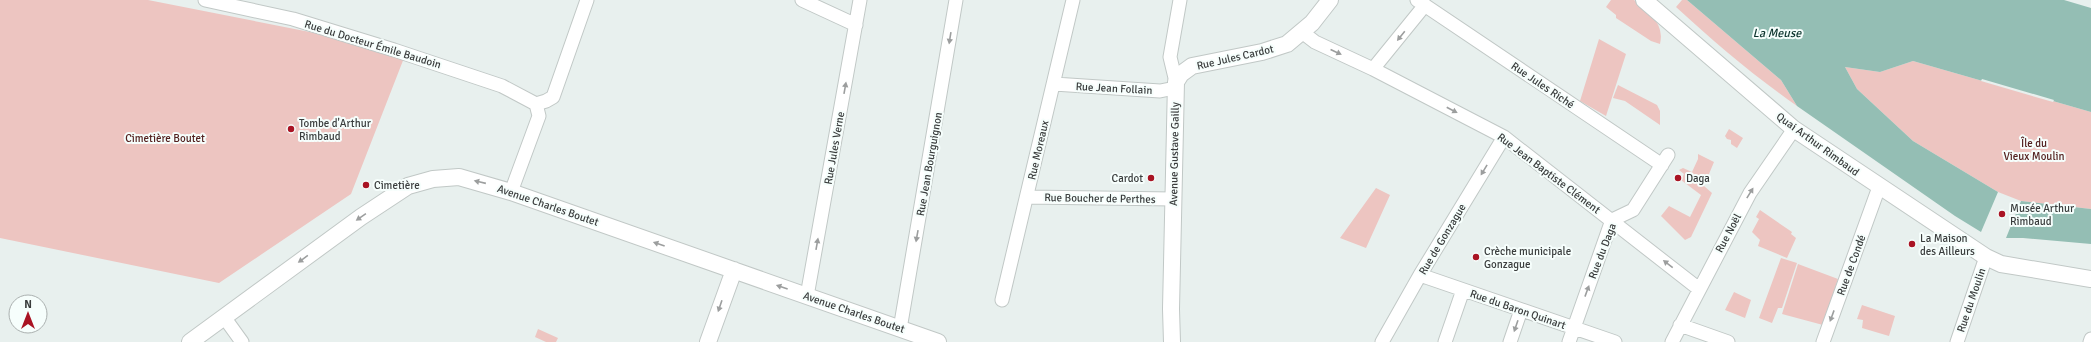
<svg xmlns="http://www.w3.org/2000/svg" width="2091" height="342" viewBox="0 0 2091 342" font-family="Signika,sans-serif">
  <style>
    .green { fill: #edc5c1 }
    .water { fill: #94beb4 }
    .pier { fill: #e8f0ee }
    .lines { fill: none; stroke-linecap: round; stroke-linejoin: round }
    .minor-casing { stroke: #c1c8c6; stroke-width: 15 }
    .major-casing { stroke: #c1c8c6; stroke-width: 18 }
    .minor { stroke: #fff; stroke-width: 13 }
    .major { stroke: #fff; stroke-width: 16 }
    .oneway { fill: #9c9e9e }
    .poi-dot { fill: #a91323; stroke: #f6fefc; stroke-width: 1.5 }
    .labels { text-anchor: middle; stroke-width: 4; stroke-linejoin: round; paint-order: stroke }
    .street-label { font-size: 11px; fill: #3a3d3d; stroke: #f6fefc }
    .poi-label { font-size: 11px; fill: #3a3d3d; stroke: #f6fefc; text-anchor: start }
    .park-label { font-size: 11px; fill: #53201f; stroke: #f6fefc }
    .water-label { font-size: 12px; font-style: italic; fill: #0b332c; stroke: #f6fefc }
  </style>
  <rect width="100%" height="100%" fill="#e8f0ee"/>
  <path class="green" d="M0,0H148L325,35L404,58L351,194L219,283L0,238Z
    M1611,0H1634C1648,13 1665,22 1660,44L1651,41L1616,18V15L1606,7Z
    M1682,0H1687L1781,80L1797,106C1754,76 1714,42 1676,7Z
    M1599,39L1626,54L1606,116L1580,101Z
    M1913,61L2091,112V209L2021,201L1998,192L1913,141L1857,89L1845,67L1880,72Z
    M1618,85L1657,105L1660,111V125L1625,101L1613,98Z
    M1729,129L1743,138L1737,148L1731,144V140L1727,139L1725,136Z
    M1698,154L1714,162L1704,186L1712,193L1691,237L1685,240L1661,216L1669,206L1690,217L1701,195L1681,180L1684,174L1679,170L1683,168L1692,172L1698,159Z
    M1376,188L1390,195L1366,248L1340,238Z
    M1760,210L1792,232L1791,234L1796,238L1787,258L1758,246L1760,240L1752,232L1759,219L1756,217Z
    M1781,258L1797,263L1782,308H1778L1772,323L1759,318Z
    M1798,264L1838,279L1823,325L1782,314Z
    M1734,292L1751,300L1745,318L1725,310Z
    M1862,305L1895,316L1889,336L1862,328L1863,320L1857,319Z
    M538,329L558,338L556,342H546L535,337Z"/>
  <path class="water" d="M1687,0H2064L2091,8V112L1913,61L1880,72L1845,67L1857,89L1913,141L1998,192L1981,232L1955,216L1797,106L1781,80Z
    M2021,201L2091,209V244L2023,238H2006Z"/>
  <path class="pier" d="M1982,79L2054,100L2053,102L1981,81Z"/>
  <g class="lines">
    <defs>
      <path id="minor" d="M205,0L293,19L394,50L502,86L536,104
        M802,0L856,25
        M1417,0L1662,165
        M1302,32L1315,42L1373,69L1504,137L1699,289
        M1373,69L1425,5
        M1176,82L1170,57L1180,0
        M1054,84L1160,91L1175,88
        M536,104L546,101L553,97L587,0
        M511,192L539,116L536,104
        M1027,197L1173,199
        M1420,275L1615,342
        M807,296L860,0
        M1002,300L1073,0
        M224,317L242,342
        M1680,325L1728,342
        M900,329L956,0
        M1382,342L1420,275L1504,137
        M1445,342L1463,290
        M1510,342L1521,310
        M1569,342L1612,220L1633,210L1668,155
        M1672,342L1750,193L1794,129
        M1823,342L1879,187
        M1957,342L1986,257
        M2090,342L2091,339"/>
      <path id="major" d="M1644,0L1794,129L1986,257L2001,264L2091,279
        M190,342L361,217L408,186L433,179L459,177L511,192L938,342
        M708,342L734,270
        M1172,342L1171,309L1176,82L1181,74L1192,66L1262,52L1287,44L1312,23L1330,0"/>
    </defs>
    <use href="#minor" class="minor-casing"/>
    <use href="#major" class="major-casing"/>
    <use href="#minor" class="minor"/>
    <use href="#major" class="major"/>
  </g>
  <defs><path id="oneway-solid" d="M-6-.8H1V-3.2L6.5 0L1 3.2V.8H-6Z"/></defs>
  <g class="oneway">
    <use href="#oneway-solid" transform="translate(1401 36) rotate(129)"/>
    <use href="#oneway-solid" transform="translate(950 38) rotate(99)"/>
    <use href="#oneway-solid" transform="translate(1336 52) rotate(25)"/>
    <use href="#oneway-solid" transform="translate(845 88) rotate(-80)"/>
    <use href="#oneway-solid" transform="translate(1452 110) rotate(28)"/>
    <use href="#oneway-solid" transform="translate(1484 170) rotate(121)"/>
    <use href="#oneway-solid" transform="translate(480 182) rotate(-167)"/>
    <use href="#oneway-solid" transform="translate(1750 193) rotate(-58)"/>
    <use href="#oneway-solid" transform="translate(361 217) rotate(145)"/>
    <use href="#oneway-solid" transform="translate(917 236) rotate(100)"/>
    <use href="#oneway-solid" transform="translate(659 244) rotate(-161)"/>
    <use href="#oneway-solid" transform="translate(817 244) rotate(-80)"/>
    <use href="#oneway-solid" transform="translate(303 259) rotate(144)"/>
    <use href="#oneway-solid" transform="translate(1668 264) rotate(-142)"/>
    <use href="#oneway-solid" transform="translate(782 287) rotate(-161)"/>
    <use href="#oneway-solid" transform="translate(1587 291) rotate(-70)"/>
    <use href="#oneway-solid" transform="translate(720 306) rotate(109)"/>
    <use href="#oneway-solid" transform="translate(1832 316) rotate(110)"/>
    <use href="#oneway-solid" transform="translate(1516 326) rotate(109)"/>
  </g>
  <g class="poi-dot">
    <circle cx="291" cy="129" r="4"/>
    <circle cx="1151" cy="178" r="4"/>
    <circle cx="1678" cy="178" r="4"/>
    <circle cx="366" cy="185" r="4"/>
    <circle cx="2002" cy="214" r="4"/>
    <circle cx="1912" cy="244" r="4"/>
    <circle cx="1476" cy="257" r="4"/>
  </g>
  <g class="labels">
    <g class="street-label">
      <text transform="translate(373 44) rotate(17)" y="4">Rue du Docteur Émile Baudoin</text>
      <text transform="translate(1235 57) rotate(-13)" y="4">Rue Jules Cardot</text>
      <text transform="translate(1543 85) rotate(34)" y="4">Rue Jules Riché</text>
      <text transform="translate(1114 88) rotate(3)" y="4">Rue Jean Follain</text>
      <text transform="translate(1818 144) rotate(36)" y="4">Quai Arthur Rimbaud</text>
      <text transform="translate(834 148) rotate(-80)" y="4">Rue Jules Verne</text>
      <text transform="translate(1038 150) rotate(-77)" y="4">Rue Moreaux</text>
      <text transform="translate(1174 154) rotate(-89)" y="4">Avenue Gustave Gailly</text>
      <text transform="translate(929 164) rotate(-80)" y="4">Rue Jean Bourguignon</text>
      <text transform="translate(1549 173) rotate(37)" y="4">Rue Jean Baptiste Clément</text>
      <text transform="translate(1100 198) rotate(1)" y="4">Rue Boucher de Perthes</text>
      <text transform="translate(548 205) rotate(19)" y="4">Avenue Charles Boutet</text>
      <text transform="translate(1728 233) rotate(-62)" y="4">Rue Noël</text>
      <text transform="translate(1442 239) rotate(-59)" y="4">Rue de Gonzague</text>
      <text transform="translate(1602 251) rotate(-69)" y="4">Rue du Daga</text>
      <text transform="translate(1851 265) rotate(-70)" y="4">Rue de Condé</text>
      <text transform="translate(1971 300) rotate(-71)" y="4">Rue du Moulin</text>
      <text transform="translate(1518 309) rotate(19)" y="4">Rue du Baron Quinart</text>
      <text transform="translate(854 312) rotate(19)" y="4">Avenue Charles Boutet</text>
    </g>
    <g class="poi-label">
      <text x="299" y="127">Tombe d'Arthur<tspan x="299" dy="13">Rimbaud</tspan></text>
      <text x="1143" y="182" text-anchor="end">Cardot</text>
      <text x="1686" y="182">Daga</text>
      <text x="374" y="189">Cimetière</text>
      <text x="2010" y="212">Musée Arthur<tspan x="2010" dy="13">Rimbaud</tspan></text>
      <text x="1920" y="242">La Maison<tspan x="1920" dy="13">des Ailleurs</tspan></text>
      <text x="1484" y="255">Crèche municipale<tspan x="1484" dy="13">Gonzague</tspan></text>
    </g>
    <g class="park-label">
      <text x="165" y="142">Cimetière Boutet</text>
      <text x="2034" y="147">Île du<tspan x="2034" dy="13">Vieux Moulin</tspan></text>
    </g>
    <g class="water-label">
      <text x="1777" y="37">La Meuse</text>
    </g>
  </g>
  <g transform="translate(28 314)"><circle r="19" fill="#f6fefc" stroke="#abb1b0"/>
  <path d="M0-3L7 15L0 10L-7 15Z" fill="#a91323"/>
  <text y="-6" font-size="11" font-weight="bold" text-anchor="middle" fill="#3a3d3d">N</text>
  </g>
</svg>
